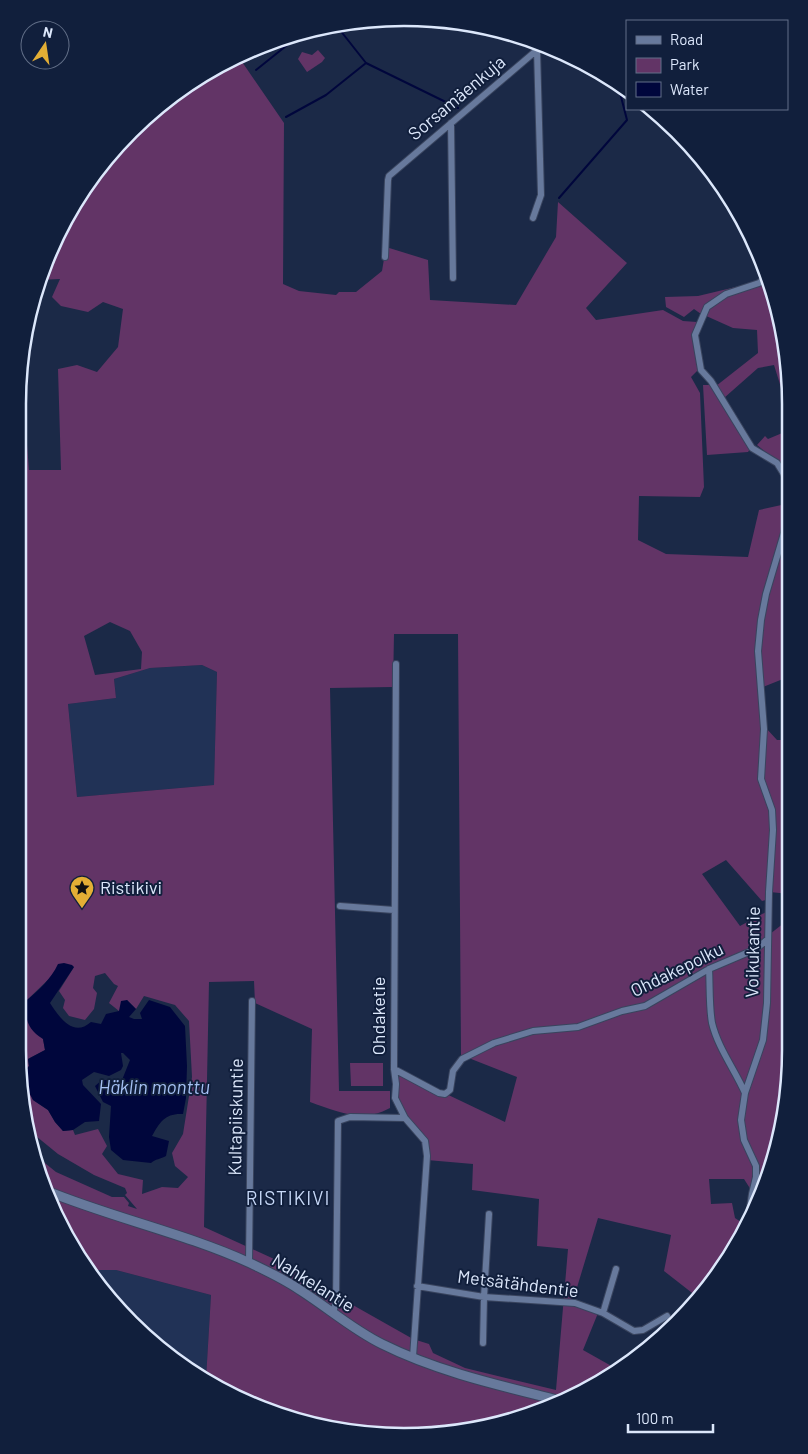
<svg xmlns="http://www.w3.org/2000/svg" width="808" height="1454" viewBox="0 0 808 1454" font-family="Barlow,sans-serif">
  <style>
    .built { fill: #213256 }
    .green { fill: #623466; fill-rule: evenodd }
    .water { fill: #00063c }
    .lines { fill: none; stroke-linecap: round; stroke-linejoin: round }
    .stream { stroke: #00063c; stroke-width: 2 }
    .minor-casing { stroke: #39445e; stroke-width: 8 }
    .secondary-casing { stroke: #39445e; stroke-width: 11 }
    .minor { stroke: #67799c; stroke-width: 6 }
    .secondary { stroke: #67799c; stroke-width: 9 }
    .labels { text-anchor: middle; stroke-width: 4; stroke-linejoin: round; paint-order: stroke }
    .street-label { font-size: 18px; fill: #dce7fb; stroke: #111f3c }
    .poi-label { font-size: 18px; fill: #dce7fb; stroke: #111f3c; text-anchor: start }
    .water-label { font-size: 19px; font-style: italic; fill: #a5c0f4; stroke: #111f3c }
    .neighbourhood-label { font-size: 19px; letter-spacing: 1px; fill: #c8d9f8; stroke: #111f3c }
    .rim { fill: none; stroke: #dce7fb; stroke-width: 2.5 }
  </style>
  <rect width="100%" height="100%" fill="#1b2947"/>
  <path class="built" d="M202,665L217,672L214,785L77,797L68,704L116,698L114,679L150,668Z
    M89,1270H116L211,1295L206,1379L189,1371L97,1285Z"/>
  <path class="green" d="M318,50L325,58L322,62L307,72L298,59L302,52L312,55Z
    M238,56L284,123L283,284L299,291L336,295L339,292H356L382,271L386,247L428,260L430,300L516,305L556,237L558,202L627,263L586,308L596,320L663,310L683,321L697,322L693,335L698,370L691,377L700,393L704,487L700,497L639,496L638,540L666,554L748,557L759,510L786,504L782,532L759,619L762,727L759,779L770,810L771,829L766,900L762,901L726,860L702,874L740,926L766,912L765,1003L761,1040L739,1120L742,1141L751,1157L755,1176L751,1190L744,1179H709L711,1204L732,1203L735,1218L747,1226L739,1243L696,1296L664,1271L671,1235L598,1218L572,1304L598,1313L583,1350L615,1368L552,1407L429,1436L304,1423L206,1379L211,1295L116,1270H89L38,1174L35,1155L56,1172L112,1197H124L129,1203L128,1206L137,1209L125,1195L127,1193L125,1188L94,1175L58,1154L31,1132L18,1050V400L24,407L29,470H61L58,369L77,365L97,372L118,347L123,309L103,302L88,312L61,306L52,297L60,279L38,280L69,211L114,149L169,97ZM110,622L130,631L142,652L141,669L95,675L84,636ZM394,634H458L461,1055L517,1077L505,1122L394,1069L395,1098L425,1141L427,1160L473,1164L472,1190L539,1199L537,1246L568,1249L556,1390L465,1368L433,1353L429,1344L413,1339L344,1300L329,1294L285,1264L204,1227L209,982L254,981L255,1003L312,1029L310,1102C338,1112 362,1123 390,1108V1091H339L330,688L393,687ZM202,665L217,672L214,785L77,797L68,704L116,698L114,679L150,668ZM74,967L59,991L65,1000L63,1008L69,1016L85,1020L94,1009L97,993L93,988L95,976L105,973L114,984L118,986L109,1003L119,1011L127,1000L136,1009L144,996L175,1005L189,1021L192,1077L183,1134L172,1153L175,1166L188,1177L178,1188L162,1187L142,1194L143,1180L118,1174L102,1154L107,1146L98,1129L75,1135L73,1130L63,1131L55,1122L48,1110L33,1100L23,1073L29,1066L28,1059L45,1050L43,1039L27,1000L53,975Z
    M769,278L787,354V393L783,394L774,365L758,368L724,398L716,386L758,353L757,330L733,328L704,315L708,308L727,297Z
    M744,285L701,314L694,309L684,317L666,307L665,297L698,296Z
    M703,385H711L750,449L748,452L707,455Z
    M787,431L788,480L768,454L757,445L765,436L768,439Z
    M788,517V677L763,687L760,651L763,620Z
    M766,728L777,740H789V894L770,892L775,829L763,779Z
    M789,919L790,1075L770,1174L750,1218L758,1176L743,1132L745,1102L765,1040L770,934Z
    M350,1063H383V1086H351Z"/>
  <path class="water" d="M64,963L72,965L74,967L50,1003C59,1017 73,1038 91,1022L101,1024L106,1014L119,1011L121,1001L127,1000L136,1009L129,1017L134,1019H142L140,1013L149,1000L170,1007L185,1026L187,1066L186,1098L183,1114C165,1113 160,1122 152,1136L169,1141L166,1156C161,1159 155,1159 151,1163L123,1160L111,1150L109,1137L111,1106L103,1102L95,1086L102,1080H122L130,1060L123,1053H121L123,1066L121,1070L109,1076L94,1072L82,1080L83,1085L101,1104L99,1121L85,1122L73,1130L63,1131L55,1122L48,1110L33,1100L26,1087L23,1073L29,1066L28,1059L45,1050L43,1039C27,1029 24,1018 27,1000C39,990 51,979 58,964Z"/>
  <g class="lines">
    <path class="stream" d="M336,25L366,63L458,108
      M256,70L306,30
      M286,117L326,95L366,63
      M559,198L627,120L618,85"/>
    <defs>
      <path id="minor" d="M451,123L453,278
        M533,218L541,195L537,50
        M385,257L388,180L389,176L537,50L536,41
        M768,276L759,283L726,294L707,307L695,335L701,370L711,381L752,448L777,463L785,476L788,497
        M396,664L394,1069L396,1084L395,1098L405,1118L425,1141L427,1156L413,1357
        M340,906L394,910
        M709,969C710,986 709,1006 712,1023C718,1048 735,1070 745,1093
        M394,1069L439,1093L445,1094L450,1090L453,1071L462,1059L494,1043L533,1031L578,1027L622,1011L645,1006L709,969L756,949L768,939
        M748,1222L752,1194L756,1177V1166L744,1140L741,1120L745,1093L763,1040L767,1003L769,892L773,830L772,810L761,779L764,729L758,651L761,620L766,594L784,533L788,509
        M249,1263L252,1001
        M417,1286L484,1297L575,1303L603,1313L634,1331L643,1330L667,1316
        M333,1313L336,1302L338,1121L350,1117L405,1118
        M603,1313L616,1269
        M483,1343L484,1297L489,1214"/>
      <path id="secondary" d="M47,1191C113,1218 184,1233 250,1263C267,1271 284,1279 300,1290C327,1307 353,1330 382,1344C438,1372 502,1386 562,1401"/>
    </defs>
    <use href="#minor" class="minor-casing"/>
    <use href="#secondary" class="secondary-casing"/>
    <use href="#minor" class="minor"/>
    <use href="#secondary" class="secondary"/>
  </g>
  <defs>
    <symbol id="sight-pin" viewBox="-11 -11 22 30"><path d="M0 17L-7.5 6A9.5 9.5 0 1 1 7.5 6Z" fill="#e3ae35" stroke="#111f3c"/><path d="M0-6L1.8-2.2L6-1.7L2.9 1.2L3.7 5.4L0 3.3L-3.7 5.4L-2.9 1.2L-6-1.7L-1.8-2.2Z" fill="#111"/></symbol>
  </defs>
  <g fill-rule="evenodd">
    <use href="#sight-pin" x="68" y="874" width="28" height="38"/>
  </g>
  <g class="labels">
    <g class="street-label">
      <text transform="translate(457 98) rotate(-40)" y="6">Sorsamäenkuja</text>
      <text transform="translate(753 952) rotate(-89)" y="6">Voikukantie</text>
      <text transform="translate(677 970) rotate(-26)" y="6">Ohdakepolku</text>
      <text transform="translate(379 1016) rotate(-90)" y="6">Ohdaketie</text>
      <text transform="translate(236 1117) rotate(-89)" y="6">Kultapiiskuntie</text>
      <text transform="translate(313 1283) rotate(32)" y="6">Nahkelantie</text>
      <text transform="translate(518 1284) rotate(7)" y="6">Metsätähdentie</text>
    </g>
    <g class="poi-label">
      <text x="100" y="894">Ristikivi</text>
    </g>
    <g class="water-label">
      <text x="154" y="1094">Häklin monttu</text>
    </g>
    <g class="neighbourhood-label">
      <text x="288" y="1205">RISTIKIVI</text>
    </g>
  </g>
  <path d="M0 0H808V1454H0ZM404 26H404A378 378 0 0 1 782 404V1050A378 378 0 0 1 404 1428H404A378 378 0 0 1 26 1050V404A378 378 0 0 1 404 26Z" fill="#111f3c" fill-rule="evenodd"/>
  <path class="rim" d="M404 26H404A378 378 0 0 1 782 404V1050A378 378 0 0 1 404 1428H404A378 378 0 0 1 26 1050V404A378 378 0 0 1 404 26Z"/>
  <rect x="626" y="20" width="162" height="90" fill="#111f3c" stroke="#626f88"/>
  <rect x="636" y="36" width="25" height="8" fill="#67799c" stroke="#626f88"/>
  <text x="670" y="45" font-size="15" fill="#dce7fb">Road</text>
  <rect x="636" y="58" width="25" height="15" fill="#623466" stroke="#626f88"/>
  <text x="670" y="70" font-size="15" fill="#dce7fb">Park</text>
  <rect x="636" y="82" width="25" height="15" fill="#00063c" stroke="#626f88"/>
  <text x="670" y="95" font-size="15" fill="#dce7fb">Water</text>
  <g transform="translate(45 45) rotate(13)"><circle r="24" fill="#111f3c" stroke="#626f88"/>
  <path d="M0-4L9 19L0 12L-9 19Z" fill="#e3ae35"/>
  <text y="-8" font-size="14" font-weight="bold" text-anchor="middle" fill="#dce7fb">N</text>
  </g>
  <path d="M628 1424v8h85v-8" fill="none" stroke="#dce7fb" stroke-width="2.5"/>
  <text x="636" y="1424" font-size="15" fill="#dce7fb" stroke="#111f3c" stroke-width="4" paint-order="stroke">100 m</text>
</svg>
